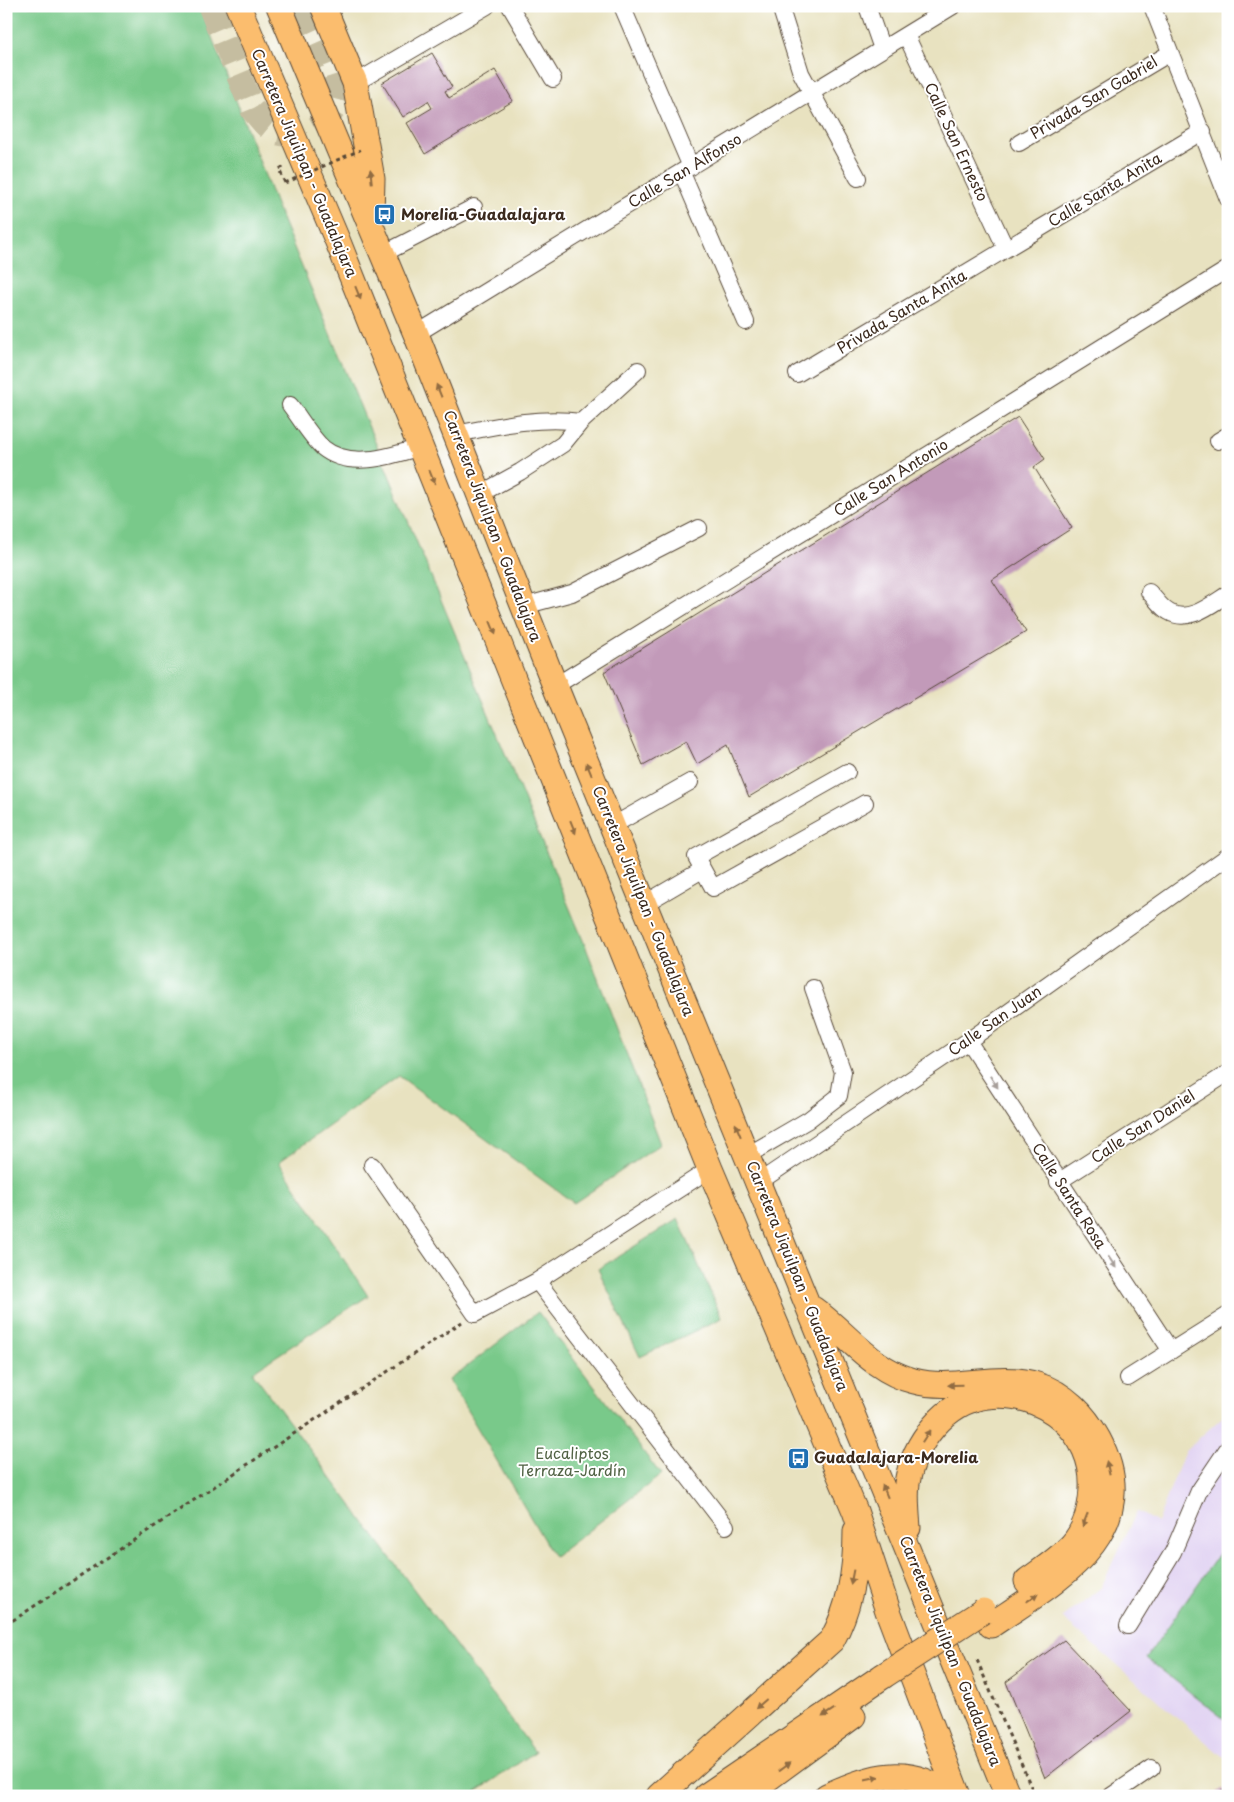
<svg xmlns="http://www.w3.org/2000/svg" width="1234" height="1802" viewBox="0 0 1234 1802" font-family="'Playpen Sans',sans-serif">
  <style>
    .built { fill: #e2d4f3 }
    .green { fill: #79c98a; stroke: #5a7a54 }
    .building { fill: #c29ab9 }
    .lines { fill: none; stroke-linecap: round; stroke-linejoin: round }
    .highway-tunnel { stroke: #c5bda0; stroke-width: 25; stroke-dasharray: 25 12; stroke-linecap: butt }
    .minor-casing { stroke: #554636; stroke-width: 18 }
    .highway-casing { stroke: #554636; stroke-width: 27 }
    .path { stroke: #554636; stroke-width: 3; stroke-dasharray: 4 4; stroke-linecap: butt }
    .minor { stroke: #fff; stroke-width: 16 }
    .highway { stroke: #fbbd6e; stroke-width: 25 }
    .highway-bridge-casing { stroke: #554636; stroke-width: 27; stroke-linecap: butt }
    .path-bridge { stroke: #554636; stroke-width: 3; stroke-dasharray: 4 4; stroke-linecap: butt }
    .highway-bridge { stroke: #fbbd6e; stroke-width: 25 }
    .oneway { fill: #916c42 }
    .oneway2 { fill: #a79f9a }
    .labels { text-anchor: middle; stroke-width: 4; stroke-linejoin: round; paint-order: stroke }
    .street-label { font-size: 15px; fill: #3b2a1e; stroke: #fff }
    .poi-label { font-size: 15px; font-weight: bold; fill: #3b2a1e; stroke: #fff; text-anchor: start }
    .park-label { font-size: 15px; fill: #516244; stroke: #fff }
  </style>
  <rect width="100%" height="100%" fill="#fff"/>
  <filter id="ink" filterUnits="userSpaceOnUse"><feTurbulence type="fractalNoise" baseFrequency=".02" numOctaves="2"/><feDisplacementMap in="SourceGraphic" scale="10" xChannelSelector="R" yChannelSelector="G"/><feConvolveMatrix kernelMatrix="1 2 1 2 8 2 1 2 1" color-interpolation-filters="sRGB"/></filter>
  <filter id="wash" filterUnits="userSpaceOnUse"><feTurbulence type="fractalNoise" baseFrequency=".0096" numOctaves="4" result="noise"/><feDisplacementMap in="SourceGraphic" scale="20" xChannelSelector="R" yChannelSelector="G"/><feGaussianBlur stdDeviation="1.12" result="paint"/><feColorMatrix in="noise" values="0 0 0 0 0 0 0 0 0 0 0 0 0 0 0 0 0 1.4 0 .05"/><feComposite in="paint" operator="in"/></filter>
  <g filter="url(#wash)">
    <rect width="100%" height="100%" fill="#e8e2c0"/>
    <path class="built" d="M1228,1412V1761L1062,1618L1101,1588L1137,1511L1157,1523L1185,1451Z"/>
    <path class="green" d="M6,6H200L275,202L585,945L661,1144L574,1203L399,1076L279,1162L368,1296L252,1372L535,1752L470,1796H6Z
      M678,1219L722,1318L640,1357L598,1269Z
      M538,1312L661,1475L554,1557L449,1380Z
      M1228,1541V1722L1146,1658Z"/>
    <g id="blocks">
      <path class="building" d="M432,53L452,87L445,91L449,98L495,70L513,101L425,154L407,123L432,108L428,101L403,117L382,83Z
        M1018,417L1045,459L1034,467L1072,528L992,580L1026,632L749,797L728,745L697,764L686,741L643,765L604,672Z
        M1064,1640L1131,1711L1045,1778L1006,1682Z
        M1228,1786V1796H1213Z"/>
    </g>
  </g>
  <g filter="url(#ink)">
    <use href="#blocks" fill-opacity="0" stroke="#554636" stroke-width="1"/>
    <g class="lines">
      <path class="highway-tunnel" d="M210,6L253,110C260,118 268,130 279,133C308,140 334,123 338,93C339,76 312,24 305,6"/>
      <defs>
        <path id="minor" d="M510,6L553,79
          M622,6L691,167
          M780,6L801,73L858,178
          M867,6L882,49
          M1152,6L1228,199
          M906,35L1006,249
          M355,83L487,6
          M1019,143L1170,53
          M682,173L746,322
          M383,254L474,207
          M416,334L953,6
          M797,374L1203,131
          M290,405C300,418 311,437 323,448C350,470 391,456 420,447
          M456,434C497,426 538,416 581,422
          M1218,441L1228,435
          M480,494L520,472L563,444L581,422L638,370
          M1149,592C1155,598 1161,608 1169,612C1188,624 1212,604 1228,594
          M524,606L572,593L699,528
          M555,686L1228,269
          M847,772L696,857L713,888L865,803
          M612,826L690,782
          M644,904L702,870
          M968,1041L1171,1351
          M748,1155L808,1120L839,1096L843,1072L813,988
          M372,1165L475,1314L537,1281L710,1169
          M759,1182L968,1041L1228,856
          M1058,1182L1228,1073
          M537,1281L726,1526
          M1128,1378L1228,1315
          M1128,1626L1173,1552L1199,1491L1228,1448
          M1111,1796L1152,1768"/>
        <path id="highway" d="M238,6L338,242L710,1169L855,1511L888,1611L958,1796
          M279,6L416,334L555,686L1008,1796
          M323,6L355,83L372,179L371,215
          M813,1309C847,1333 871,1370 914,1381C955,1392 996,1372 1037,1385C1064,1393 1085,1415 1098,1439C1148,1532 1055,1582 991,1625
          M908,1528C907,1513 905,1498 907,1483C914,1443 945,1401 987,1396C1043,1389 1095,1432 1092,1489C1091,1509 1085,1530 1072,1545C1059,1559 1042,1570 1027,1581
          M659,1796L832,1640C850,1608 856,1568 856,1531
          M706,1796L883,1676
          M744,1796L853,1716
          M827,1796C869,1776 909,1763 950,1796"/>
      </defs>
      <use href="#minor" class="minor-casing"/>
      <use href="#highway" class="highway-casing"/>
      <path class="path" d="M285,183L279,169L286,166
        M6,1625L462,1322
        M977,1660L1035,1796"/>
      <use href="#minor" class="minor"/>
      <use href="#highway" class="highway"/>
      <defs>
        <path id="highway-bridge" d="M883,1676L983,1611"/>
      </defs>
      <use href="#highway-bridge" class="highway-bridge-casing"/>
      <path class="path-bridge" d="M285,183L360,150"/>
      <use href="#highway-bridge" class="highway-bridge"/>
    </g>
    <defs><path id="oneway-solid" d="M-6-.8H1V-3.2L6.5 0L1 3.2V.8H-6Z" transform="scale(1.25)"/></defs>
    <g class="oneway">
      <use href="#oneway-solid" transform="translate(371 176) rotate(-96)"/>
      <use href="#oneway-solid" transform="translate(358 293) rotate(68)"/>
      <use href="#oneway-solid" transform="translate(439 391) rotate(-112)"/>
      <use href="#oneway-solid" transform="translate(432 477) rotate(68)"/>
      <use href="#oneway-solid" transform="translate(493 628) rotate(68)"/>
      <use href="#oneway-solid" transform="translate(589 769) rotate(-112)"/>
      <use href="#oneway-solid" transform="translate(573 827) rotate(68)"/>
      <use href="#oneway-solid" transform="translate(738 1130) rotate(-112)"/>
      <use href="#oneway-solid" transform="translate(955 1385) rotate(178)"/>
      <use href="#oneway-solid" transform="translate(926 1436) rotate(-57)"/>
      <use href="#oneway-solid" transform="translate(1108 1468) rotate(-103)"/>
      <use href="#oneway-solid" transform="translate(885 1491) rotate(-112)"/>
      <use href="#oneway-solid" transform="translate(1085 1520) rotate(111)"/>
      <use href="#oneway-solid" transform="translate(852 1577) rotate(101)"/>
      <use href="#oneway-solid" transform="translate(1032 1598) rotate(-34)"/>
      <use href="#oneway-solid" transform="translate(761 1704) rotate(139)"/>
      <use href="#oneway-solid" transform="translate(828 1713) rotate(146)"/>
      <use href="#oneway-solid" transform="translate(784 1767) rotate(-36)"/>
      <use href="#oneway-solid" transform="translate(872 1778) rotate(-11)"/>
    </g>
    <g class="oneway2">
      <use href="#oneway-solid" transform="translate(994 1082) rotate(57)"/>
      <use href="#oneway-solid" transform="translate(1112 1262) rotate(56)"/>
    </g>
  </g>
  <defs>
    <symbol id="bus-square" viewBox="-11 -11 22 22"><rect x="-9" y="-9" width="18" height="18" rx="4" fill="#1f6fb2" stroke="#fff"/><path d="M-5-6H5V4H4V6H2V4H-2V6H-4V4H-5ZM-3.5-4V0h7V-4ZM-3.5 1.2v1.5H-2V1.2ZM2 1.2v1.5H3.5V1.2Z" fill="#fff"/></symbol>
  </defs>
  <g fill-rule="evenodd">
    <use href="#bus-square" x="372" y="202" width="25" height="25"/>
    <use href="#bus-square" x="786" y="1446" width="25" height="25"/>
  </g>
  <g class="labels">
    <g class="street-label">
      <text transform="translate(1094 98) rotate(-31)" y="5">Privada San Gabriel</text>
      <text transform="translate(956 142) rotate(65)" y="5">Calle San Ernesto</text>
      <text transform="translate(304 163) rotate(67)" y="5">Carretera Jiquilpan - Guadalajara</text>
      <text transform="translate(685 171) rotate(-31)" y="5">Calle San Alfonso</text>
      <text transform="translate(1105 190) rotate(-31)" y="5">Calle Santa Anita</text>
      <text transform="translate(902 312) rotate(-31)" y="5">Privada Santa Anita</text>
      <text transform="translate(891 478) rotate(-32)" y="5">Calle San Antonio</text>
      <text transform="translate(492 526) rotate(69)" y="5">Carretera Jiquilpan - Guadalajara</text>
      <text transform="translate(643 901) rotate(68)" y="5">Carretera Jiquilpan - Guadalajara</text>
      <text transform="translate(995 1021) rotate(-35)" y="5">Calle San Juan</text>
      <text transform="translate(1143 1127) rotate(-33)" y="5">Calle San Daniel</text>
      <text transform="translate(1069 1196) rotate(57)" y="5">Calle Santa Rosa</text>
      <text transform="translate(797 1276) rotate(68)" y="5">Carretera Jiquilpan - Guadalajara</text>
      <text transform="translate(950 1651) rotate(68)" y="5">Carretera Jiquilpan - Guadalajara</text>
    </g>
    <g class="poi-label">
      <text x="401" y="220">Morelia-Guadalajara</text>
      <text x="814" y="1463">Guadalajara-Morelia</text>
    </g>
    <g class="park-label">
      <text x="572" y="1459">Eucaliptos<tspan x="572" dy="17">Terraza-Jardín</tspan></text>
    </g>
  </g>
  <rect width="1234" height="1802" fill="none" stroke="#fff" stroke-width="25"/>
</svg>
